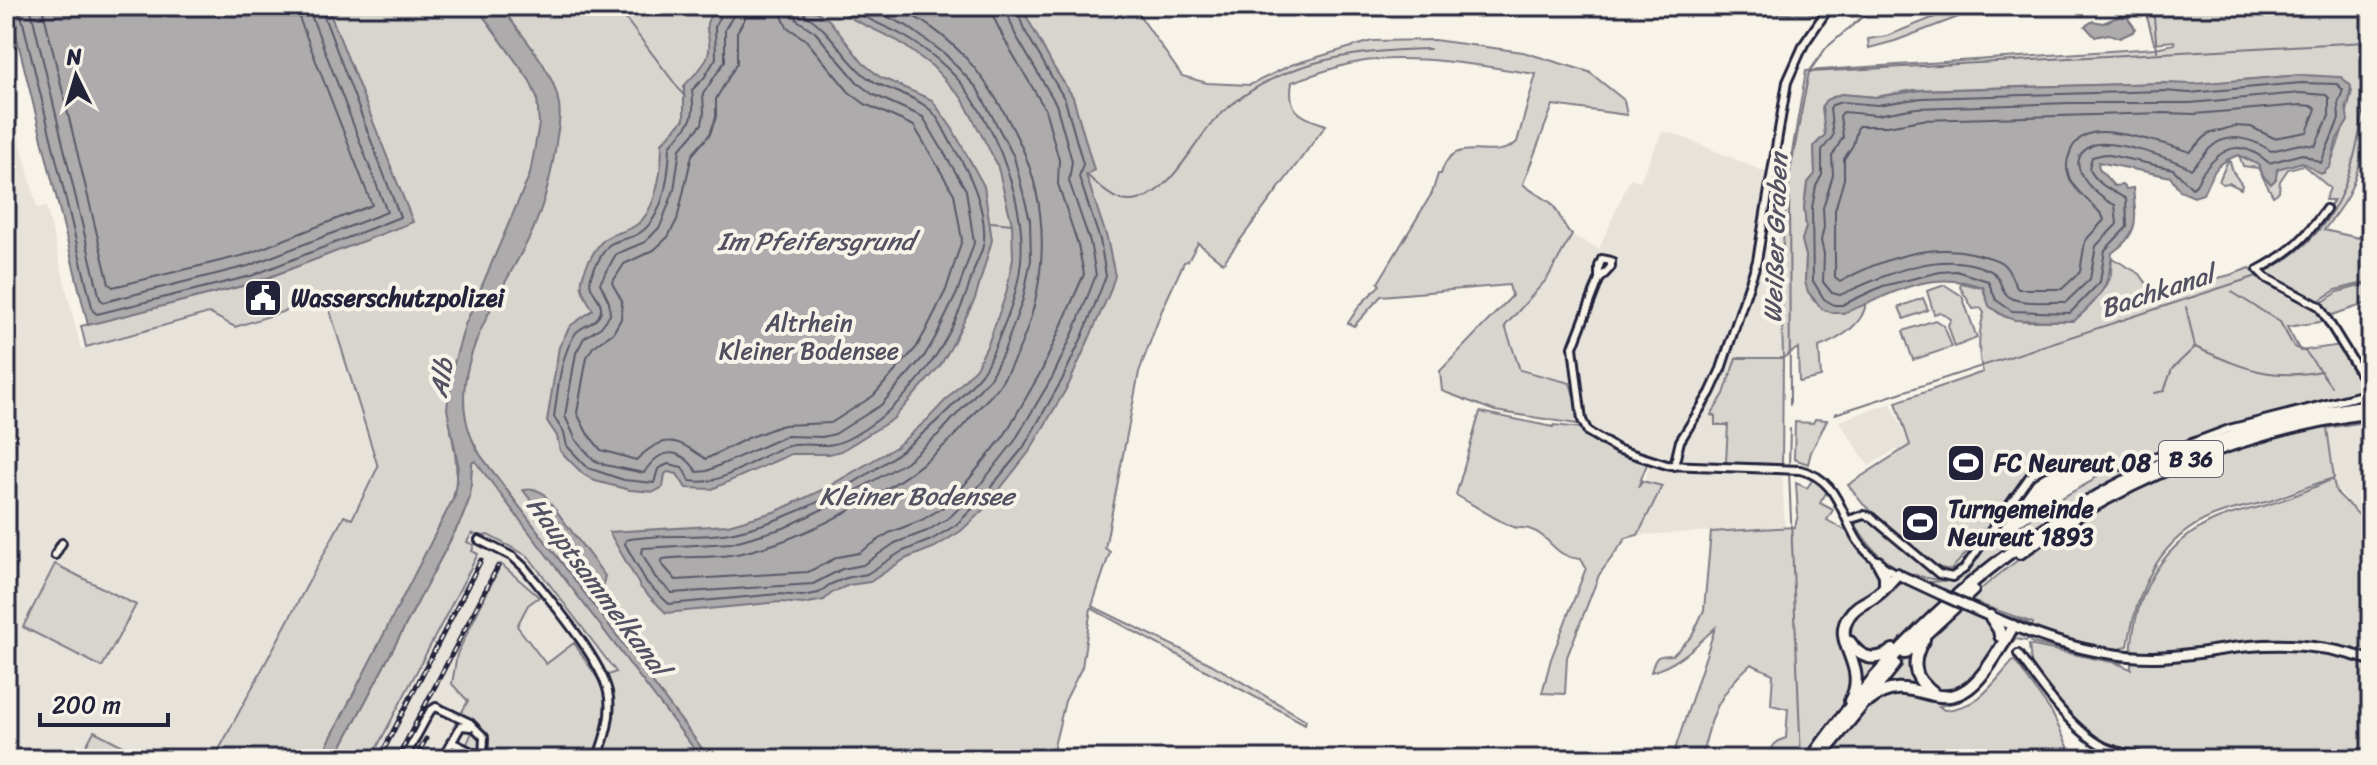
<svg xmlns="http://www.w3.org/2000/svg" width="2377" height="765" viewBox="0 0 2377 765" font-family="Sriracha,sans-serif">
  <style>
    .built { fill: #e7e3db }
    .green { fill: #d8d5cf; stroke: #7d7c85; stroke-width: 2 }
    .water { fill: #aeabad; stroke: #76747f; stroke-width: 2 }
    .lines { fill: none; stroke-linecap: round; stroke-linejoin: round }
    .shore { stroke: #5a5969; stroke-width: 2 }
    .stream { stroke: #76747f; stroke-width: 2 }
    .minor-casing { stroke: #22223b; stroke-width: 12 }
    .major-casing { stroke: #22223b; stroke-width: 14 }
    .highway-casing { stroke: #22223b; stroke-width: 16 }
    .minor { stroke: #f7f3e8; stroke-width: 6 }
    .major { stroke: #f7f3e8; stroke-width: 8 }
    .highway { stroke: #f7f3e8; stroke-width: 10 }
    .rail-casing { stroke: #22223b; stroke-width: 5 }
    .rail { stroke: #f7f3e8; stroke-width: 2; stroke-dasharray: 6; stroke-linecap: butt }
    .major-bridge-casing { stroke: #22223b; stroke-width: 14; stroke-linecap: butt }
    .major-bridge { stroke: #f7f3e8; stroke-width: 8 }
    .labels { text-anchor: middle; stroke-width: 8; stroke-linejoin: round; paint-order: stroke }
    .shield { fill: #f7f3e8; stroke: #62616f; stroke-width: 2 }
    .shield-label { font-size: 22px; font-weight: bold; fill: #22223b }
    .poi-label { font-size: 24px; font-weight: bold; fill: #22223b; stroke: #f7f3e8; text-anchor: start }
    .park-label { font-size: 24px; fill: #504f60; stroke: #f7f3e8 }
    .water-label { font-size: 26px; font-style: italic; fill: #535263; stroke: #f7f3e8 }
  </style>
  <rect width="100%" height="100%" fill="#f7f3e8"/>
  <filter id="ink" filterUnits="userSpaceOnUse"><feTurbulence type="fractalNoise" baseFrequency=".0125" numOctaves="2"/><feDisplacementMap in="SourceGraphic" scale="16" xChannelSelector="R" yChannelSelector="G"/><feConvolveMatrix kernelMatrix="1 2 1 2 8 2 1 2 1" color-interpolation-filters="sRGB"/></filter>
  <g filter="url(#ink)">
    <path class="built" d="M6,84L37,208L46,206L81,349L209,313L324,297L450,275L298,759H6Z
      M1662,132L1675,134L1787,181L1781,277L1783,358H1736L1724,394L1711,415L1728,425L1726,470L1782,471L1785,528L1638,535L1662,487L1645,480L1653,455L1600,435L1590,425H1583L1570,383L1520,370L1505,326L1547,279L1572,235L1599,249L1630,178L1640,181Z
      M1891,403L1910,445L1901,450H1895L1869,466L1839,421Z
      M2371,421V526L2335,487L2327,428Z
      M471,533L488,534L528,556L683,759H371L478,554L471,550L467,542Z"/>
    <path class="green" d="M327,6H1133L1182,76L1207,83L1250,85L1291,65L1372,41L1434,40L1523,52L1589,72L1624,100L1627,115L1553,105L1523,184C1531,192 1541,195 1550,202C1559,210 1562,226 1572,235L1547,279L1505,326L1520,370L1570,383L1583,425L1495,411L1442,391L1440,371L1512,296L1509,285L1381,296L1354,326L1348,323L1360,305L1380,285L1378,283L1432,193L1438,174H1441C1453,130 1493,165 1517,142L1536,74C1483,66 1429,56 1375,60C1347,62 1319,73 1292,82C1287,113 1301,116 1326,125L1223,263L1198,243L1188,261L1184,262L1162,310L1139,372L1105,548L1110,552L1092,606L1211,664L1306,720L1305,724L1091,608L1082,667L1065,701L1051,759H710L481,456L471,438L451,431C457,460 460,482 449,510L320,759H214L344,516L352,519L378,467L326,298L235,327L209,313L86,347L81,326L254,283L412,222Z
      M1772,6H1807L1810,15L1779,14L1773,11Z
      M1962,6H1987L1895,41L1869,48L1868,39L1887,36Z
      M2144,6H2367L2368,44L2369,6H2371C2371,68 2375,137 2348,195C2342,206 2332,219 2324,230L2359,238L2368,208H2371V302L2329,316L2320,304L2338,292L2367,284V282L2336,290L2317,302L2296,289L2294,291L2266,275L2262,269C2295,252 2314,231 2334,200H2325L2330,188L2303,165L2288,169L2280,181L2279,192L2273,196L2258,168L2243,166L2239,155L2259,165L2263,177L2275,176L2279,168L2302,162L2324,173C2336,162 2348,108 2352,91L2346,81L2301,75L2189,85L2164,83L1913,90L1876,97L1841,94L1826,100L1822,106L1825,135L1814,146L1815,174L1807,184L1804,207L1806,227L1802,240L1806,256L1805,282L1813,300L1826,311L1866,302C1864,325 1838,340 1819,347L1821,377L1799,382L1798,348L1783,358L1782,464L1726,463L1728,425H1715V416L1711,415L1724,394L1736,358H1783L1781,277L1787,181L1806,71L2155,48L2175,44L2174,41L2154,43Z
      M2229,158L2233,172L2242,185L2241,189L2229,183L2223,184L2219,181Z
      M2112,258L2140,274L2154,294L2230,275L2250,268L2262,279L2316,306L2326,321L2287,327L2300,351L2341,345L2363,382V389L2358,395L2254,418L2129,463L2063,461L2035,464L1977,541L1951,570L1937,567L1863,504L1848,485L1910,445L1896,402L1983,372C1977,352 1978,334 1984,313L1981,308L1973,309L1960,287L1961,283L1983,288C1992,331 2037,319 2070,321C2083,316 2105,292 2110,278C2112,273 2111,264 2112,258Z
      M1945,285L1962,296L1977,338L1955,347L1948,325L1951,319L1940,312L1934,314L1927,291Z
      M1923,298L1928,310L1904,319L1899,307Z
      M1935,320L1944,326L1952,347L1913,360L1903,331Z
      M2367,397L2371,398V401L2119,480L2030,532L1951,593L1925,582C1964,583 1967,568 1989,537L1998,542L2045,507L2092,481L2098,475L2088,469L2064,467L2129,468L2230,431Z
      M1480,412L1553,427L1554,425L1581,428C1595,447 1623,454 1645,461L1647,464L1638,487L1642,481L1662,486L1638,535L1626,538L1599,575L1567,657L1565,694L1542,693L1551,659L1586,568L1581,559C1552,557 1552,536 1529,529C1523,527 1517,529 1511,526C1492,518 1474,505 1456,495Z
      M2371,416V421L2327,428L2334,478C2312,484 2291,494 2270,501C2254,505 2237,508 2222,513C2161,532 2137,588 2128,646L2123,647L2120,651L2037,632L1984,609L2028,623L2032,628L2033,623L1968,600C2088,496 2216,444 2371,416Z
      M1815,419L1827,420L1811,452L1808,464L1794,459L1795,422L1813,423Z
      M475,461L478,463L702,759H491L466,746L473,730L453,728L468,701L452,684L457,654L501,564L539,597L528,605L517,626L546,664L574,643L598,679L616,672L528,556L488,535L479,537L472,533L467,542L474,545L472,551L478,554L371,759H335L462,518L470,497L472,463Z
      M1813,479L1829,488L1820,503L1833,510L1827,520L1848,532L1862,552L1882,572L1883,586L1844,622L1854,670L1847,702L1807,759H1769C1771,747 1774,742 1786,738L1788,709L1771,705L1773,674L1751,664C1717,694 1711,717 1701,759H1672L1715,628C1694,647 1679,664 1651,672C1655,656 1657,655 1673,655L1692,636L1704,610L1711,532L1795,527L1798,515L1796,483L1807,488Z
      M2333,479L2336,492L2371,527V759H2151L2112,747L2100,741L2061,706L2032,670L2029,645L2116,663L2131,669C2130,607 2153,550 2211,522C2229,513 2251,510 2270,504C2292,498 2312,488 2333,479Z
      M1864,517L1869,518L1931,573L1941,578L1940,580C1899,575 1875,559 1855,523L1854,520Z
      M55,564L136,605L102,667L23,627Z
      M1896,580C1881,601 1831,616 1851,647C1859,660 1871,661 1884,659L1857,690L1858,670L1846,640V625L1858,609L1876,598Z
      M1900,583H1907L1942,601L1891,650L1867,656L1851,639C1849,613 1870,611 1886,597C1891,593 1895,588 1900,583Z
      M1958,608C1977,615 1989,617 1998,637C1989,658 1960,710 1930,688C1925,684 1920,673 1917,667L1926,639Z
      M2013,633H2020C2054,646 2090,653 2126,660L2125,662L2121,663L2032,643L2028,638L2026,641L2016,639L1973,693L1959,702L1939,706L1944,710C1981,707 1991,685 2014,660L2052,713L2074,759H1826L1869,703L1884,693L1962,695Z
      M1915,648V653L1927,690L1874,694Z
      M94,731L148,759H79Z"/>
    <path class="water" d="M14,6H327L413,222L254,283L88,325L10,10Z
      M476,6H500C521,35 554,68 559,105C561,116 559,125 557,136C553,169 546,199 533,230C501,299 432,379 481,456L710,759H702L475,461L472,463L470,497L462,518L335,759H320L455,495L458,464L447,409L452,370L465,325L530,174L539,124L537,98L530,81Z
      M721,6H786L816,11L829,20L863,63L880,77L932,100L952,128L984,186L992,240L975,299L951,347L940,366L893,419L841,451L829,454H791L712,489L686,488L677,474L668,472L665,474L663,487L654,492L630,490L595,481L583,474L560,451L557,436L547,421L559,347L570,326L593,310C589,303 584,296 582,288C579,275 597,241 610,236C622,231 633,230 642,220C658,202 662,166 662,143L684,119V86C692,76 704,68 708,55C715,35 694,25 721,6Z
      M838,6H1021L1053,66L1073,97L1094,170L1086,175L1107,238L1115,276L1109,294L1069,384L1029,452L984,509L961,531L935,547L905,559L870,582L849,585L833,592L824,600L803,604L780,602L666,613L641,588L609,532L728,525L777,511L824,489L896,447L928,419L976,368L988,344L1006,294L1013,259L1012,224L997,164L962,98L932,66L898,41L852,19Z
      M2120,16L2127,17L2135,28L2133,32L2120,38L2109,34L2095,37L2085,26L2093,21L2103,23Z
      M2301,75L2341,77L2351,86L2349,101L2346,105L2348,121L2337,139L2330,167L2321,174L2302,162L2277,169L2276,179L2271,184L2263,176L2259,165L2239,155C2215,162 2212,175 2203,194L2194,197L2180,191L2171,177L2098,162L2099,169L2114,186L2122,185L2126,189L2133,188C2136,220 2140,233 2112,253C2109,290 2100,297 2074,321L2015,320L2004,316L1989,306L1983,287C1924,268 1895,295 1843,313H1833L1822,309L1808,292L1805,282L1806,256L1802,240L1806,227L1804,207L1807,184L1815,174L1814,146L1825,135L1822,106L1826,100L1841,94L1876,97L1922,90L2164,83L2194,84Z
      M534,489L543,493L605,576L603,585L591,579L523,490Z"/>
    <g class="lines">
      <path class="shore" d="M19,6L93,311L97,314L251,276L400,217L320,6
        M30,6L100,299L104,302L248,266L387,212L311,15L310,6
        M42,6L109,284L113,287L245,255L372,205L300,20L298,6
        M724,6L715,27L716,58L704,78L692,90C696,123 690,122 670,146C669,174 664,219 638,234C629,239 616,240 609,245C603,250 597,264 593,271C583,291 603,296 601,310C599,324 581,325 575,334C560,357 558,390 554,417L564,433L567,446L588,468L624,480L654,483L658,469L668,464L682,467L690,481C723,487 754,457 785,447C812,439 824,454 855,435C915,400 954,338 973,273C976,261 984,251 984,239C986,209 970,173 954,148C946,136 940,117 928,108C909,92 883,91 864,75C842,56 830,29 805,15L803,6
        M734,6L733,16L725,29V61L703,94L704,113L702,124L680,149L674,190L660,227L645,242L616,254L600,283L609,302L610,315L601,327L584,338L576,353L565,416L576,440L594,460L605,465L644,473C659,448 680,446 697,472L707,471L786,436L822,437L835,434L881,405L925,355L935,338L957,293L974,243L966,190L923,117L872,94L859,84L815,32L797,20L793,6
        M746,6L745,18L737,32V63L716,99V117L710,134L692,155L677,220L668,237L654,250L624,264L612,283L622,301L621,319L613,333L593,347L587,357L577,413L587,433L601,450L636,460C665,432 677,439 706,459L748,438L783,425L831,423L873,396L916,348L925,332L946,290L962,240L954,194L914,126L865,104L849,92L806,40L787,27L782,16L781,6
        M849,6C865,20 884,25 902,35C927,49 954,71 970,95C1000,139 1026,207 1021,261C1019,284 1011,309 1002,330C996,345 990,362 981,374C929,438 858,488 781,518C765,524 745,530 729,533C695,539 659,533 626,540L625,544L647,583L669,604L779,594L802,596L819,593L829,585L846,578L867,574L901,552L931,540L956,525L978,503L1023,448L1062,380L1083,335L1106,276L1100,240L1079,177L1083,164L1065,100L1024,29L1015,6
        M865,6L907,26L945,54L977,88L1014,157L1030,220L1031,260L1023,299L1004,351L990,378L940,433L906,462L833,504L784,528L731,543L643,548L642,553L655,577L672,593L813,584L842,569L863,565L895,543L927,531L950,517L971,496L1014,442L1053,376L1074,331L1096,275L1090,242L1069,181L1072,161L1056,104L1015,34L1005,6
        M892,6C954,31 990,81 1018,139C1056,217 1047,309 1001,383C995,393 985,401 977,410C968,420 959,432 949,441C909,480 840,519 788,539C773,545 746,553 730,555C708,558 685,556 663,559L661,563L676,580L808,572L838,557L859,553L889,533L922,520L942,508L961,489L1004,436L1042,370L1084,274L1078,245L1058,184L1059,160L1045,109L1004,39L994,18L993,6
        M2301,83L2337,84L2343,90L2338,104L2339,119L2321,163L2302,154L2269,163C2241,139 2224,145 2203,172C2197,179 2200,184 2192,188L2173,169L2105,154L2092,157L2089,168C2098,186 2110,189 2126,199L2127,227L2105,250L2100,282L2070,313L2012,311L1996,300L1988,281L1956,271L1940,272L1883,286L1842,305H1834L1824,299L1813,281L1812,208L1816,186L1822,175V150L1833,136L1830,109L1832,105L1842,102L1877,105L1922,98L2164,91L2189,93Z
        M2301,93L2326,95L2329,98V116L2315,146L2300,144L2271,151C2253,139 2228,130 2209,149C2203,156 2198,163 2191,169C2176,159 2107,137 2091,146C2058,163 2098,198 2115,205L2117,224L2096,246L2090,279L2066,302C2051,301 2015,306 2006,294C1999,286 2001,275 1989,270C1939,248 1886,275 1840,295L1832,293L1823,282L1824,254L1821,241L1824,227L1823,208L1833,175L1832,156L1843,137L1840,116L1843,112L1877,115L1916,108L2070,103H2190Z
        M2301,105L2313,106L2316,109L2307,132L2274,138L2251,127L2235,126L2208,134L2190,152C2171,145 2111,128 2092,133C2082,135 2073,143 2070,153C2066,161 2066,169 2069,177C2076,195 2102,209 2104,220L2085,241L2080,272L2062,289H2018C2012,281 2011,270 2002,263C1993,257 1982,256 1972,253C1929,243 1878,260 1840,282L1835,278V210L1844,179V159L1853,145L1858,126H1887L1922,120L2164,113L2195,114Z"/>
      <path class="stream" d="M616,6L685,97
        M2153,6L2157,51
        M1809,72L2367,42
        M1086,174C1100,187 1117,206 1138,200C1173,190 1191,146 1214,121C1271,62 1351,50 1430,49
        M991,222L1012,224
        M2265,272C2352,226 2353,160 2371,74
        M2232,292L2280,322L2294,347L2306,352L2331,386
        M2186,307L2195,347C2241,367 2269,381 2321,371
        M2154,393L2164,391L2172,369L2195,347
        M1790,405L1789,177L1809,72L1826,48L1875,6
        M1835,414L2260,275
        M1789,466L1790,429
        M1789,472L1801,759"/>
      <defs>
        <path id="minor" d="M1599,280V266L1602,259L1611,261V267L1599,280L1573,347L1582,420L1588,432L1617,449L1667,465L1800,470C1838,479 1840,513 1858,541C1868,556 1882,566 1897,574
          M1674,466L1680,441L1710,393L1721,369L1757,261L1787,82L1804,44L1830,6
          M1848,520L1864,515L1871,517L1939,574L1952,577L1964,569L2030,476L2042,468L2055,464L2130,466L2229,429L2362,395L2366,389L2365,381L2319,306L2266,278L2258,270C2291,252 2305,239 2326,209
          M479,540L513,557L524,567C547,596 600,657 608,692C613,714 605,738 597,759
          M55,555L62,543
          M2018,654C2040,684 2071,730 2105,747C2118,753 2134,755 2148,759
          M451,742L484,758
          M404,759L430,711L436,707L470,723L484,737L483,758
          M442,759L461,726L471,727"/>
        <path id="major" d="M1897,574L1940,594
          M1969,607C2027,633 2087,657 2152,657C2185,657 2217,649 2250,646C2291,642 2332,647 2371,660"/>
        <path id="highway" d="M2020,553C2123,478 2245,430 2371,412
          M1878,562L1885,575V586
          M1990,616L1999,630L2000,636
          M1924,639C1912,658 1911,678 1932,691
          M1850,642C1861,660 1877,662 1893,650
          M1905,653L1973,590
          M1850,701C1870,665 1830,643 1849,616C1855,606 1866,603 1874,597C1883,591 1890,582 1897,574
          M1869,701C1907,670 1932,710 1964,691C1983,681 2003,644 2013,626
          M1822,755L1895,664
          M1811,759C1942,571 2141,434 2371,405"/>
      </defs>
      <use href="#minor" class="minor-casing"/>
      <use href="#major" class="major-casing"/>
      <use href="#highway" class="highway-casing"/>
      <use href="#minor" class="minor"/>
      <use href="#major" class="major"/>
      <use href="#highway" class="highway"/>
      <defs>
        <path id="rail" d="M379,759L481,560
          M397,759L498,566
          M415,759L426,739"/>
      </defs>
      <use href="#rail" class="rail-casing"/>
      <use href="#rail" class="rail"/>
      <defs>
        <path id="major-bridge" d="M1940,594L1969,607"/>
      </defs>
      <use href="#major-bridge" class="major-bridge-casing"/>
      <use href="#major-bridge" class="major-bridge"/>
    </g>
  </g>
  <defs>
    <symbol id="civic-square" viewBox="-11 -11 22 22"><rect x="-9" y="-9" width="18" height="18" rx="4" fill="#22223b" stroke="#f7f3e8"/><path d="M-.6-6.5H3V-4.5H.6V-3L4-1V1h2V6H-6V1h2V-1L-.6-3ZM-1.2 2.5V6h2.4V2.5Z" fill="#fff"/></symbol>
    <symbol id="stadium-square" viewBox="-11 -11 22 22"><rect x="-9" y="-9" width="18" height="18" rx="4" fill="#22223b" stroke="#f7f3e8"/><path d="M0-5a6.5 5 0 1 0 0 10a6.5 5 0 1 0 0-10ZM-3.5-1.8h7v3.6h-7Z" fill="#fff"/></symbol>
  </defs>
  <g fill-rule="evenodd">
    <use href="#civic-square" x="241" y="276" width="44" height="44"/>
    <use href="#stadium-square" x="1944" y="441" width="44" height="44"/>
    <use href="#stadium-square" x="1898" y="501" width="44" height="44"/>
  </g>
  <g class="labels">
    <rect class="shield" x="2159" y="441" width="64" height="36" rx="6"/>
    <g class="shield-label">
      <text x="2191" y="467">B 36</text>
    </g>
    <g class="poi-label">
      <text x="291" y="306">Wasserschutzpolizei</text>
      <text x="1994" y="471">FC Neureut 08</text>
      <text x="1948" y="517">Turngemeinde<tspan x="1948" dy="28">Neureut 1893</tspan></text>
    </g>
    <g class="park-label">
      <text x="809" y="331">Altrhein<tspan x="809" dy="28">Kleiner Bodensee</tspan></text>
    </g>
    <g class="water-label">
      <text transform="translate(1775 238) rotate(-88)" y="9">Weißer Graben</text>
      <text x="816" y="250">Im Pfeifersgrund</text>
      <text transform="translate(2157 291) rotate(-18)" y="9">Bachkanal</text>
      <text transform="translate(441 378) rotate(-80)" y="9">Alb</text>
      <text x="917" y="505">Kleiner Bodensee</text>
      <text transform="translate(598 586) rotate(53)" y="9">Hauptsammelkanal</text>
    </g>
  </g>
  <rect width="2377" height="765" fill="none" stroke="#f7f3e8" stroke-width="32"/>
  <rect x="16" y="16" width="2345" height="733" fill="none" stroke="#22223b" stroke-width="3" filter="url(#ink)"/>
  <g transform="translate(76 76) rotate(355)" stroke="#f7f3e8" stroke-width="6" paint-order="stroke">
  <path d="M0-6L14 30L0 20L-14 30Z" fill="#22223b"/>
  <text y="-12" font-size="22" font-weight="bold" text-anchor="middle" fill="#22223b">N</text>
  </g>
  <path d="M40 713v12h128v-12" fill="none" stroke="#22223b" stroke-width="4"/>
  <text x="52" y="713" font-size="24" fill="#22223b" stroke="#f7f3e8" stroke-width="6" paint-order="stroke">200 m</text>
</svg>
